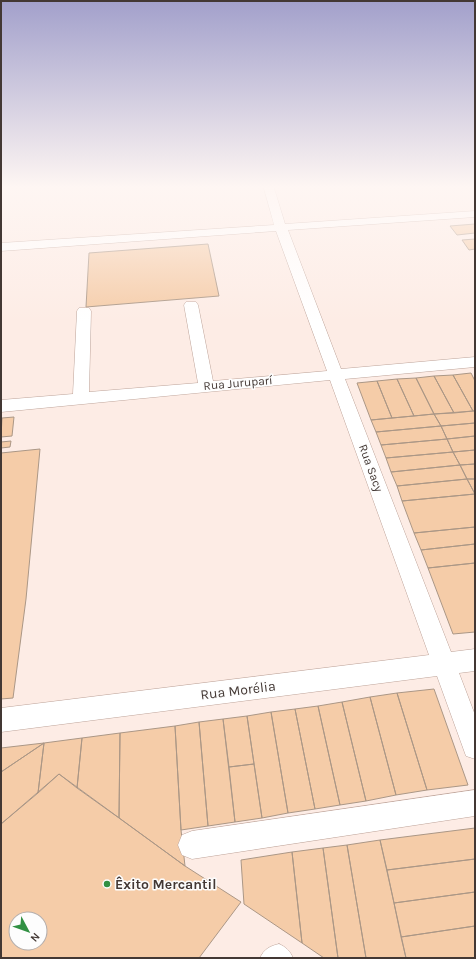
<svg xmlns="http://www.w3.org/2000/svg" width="476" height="959" viewBox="0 0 476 959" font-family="Karla,sans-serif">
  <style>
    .building { fill: #f5cca8; stroke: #ab9786; fill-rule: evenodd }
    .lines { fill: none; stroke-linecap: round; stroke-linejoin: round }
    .service-casing { stroke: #bea49a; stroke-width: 1 }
    .minor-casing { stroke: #bea49a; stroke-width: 1 }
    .service { fill: #fff; fill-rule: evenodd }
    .minor { fill: #fff; fill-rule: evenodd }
    .poi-dot { fill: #319043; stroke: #fdfdfd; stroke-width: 1.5 }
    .labels { text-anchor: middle; stroke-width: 3; stroke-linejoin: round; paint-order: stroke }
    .street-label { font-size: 12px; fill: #433834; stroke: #fdfdfd }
    .near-street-label { font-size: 14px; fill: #433834; stroke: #fdfdfd }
    .near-poi-label { font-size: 14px; font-weight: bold; fill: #433834; stroke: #fdfdfd; text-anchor: start }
  </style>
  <rect width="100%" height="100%" fill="#fdece5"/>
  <path class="building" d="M475,224V233L457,235L450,226Z
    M475,239V249L469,250L462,240Z
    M208,244L219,296L86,307L89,253Z
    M471,373L475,381V411H473L453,375Z
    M453,375L473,411L454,413L434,376Z
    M434,376L454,413L434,414L416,378Z
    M416,378L434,414L414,416L397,379Z
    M397,379L414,416L392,418L377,381Z
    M377,381L392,418L371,420L357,383Z
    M473,411H475V423L441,426L434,414Z
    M434,414L441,426L376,432L371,420Z
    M14,417L12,436L1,437L2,418Z
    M475,423V436L447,439L441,426Z
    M441,426L447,439L381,445L376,432Z
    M475,436V450L453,452L447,439Z
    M447,439L453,452L386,458L381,445Z
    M11,441L10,447L1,448V442Z
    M40,449L26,599L13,698L1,699V453Z
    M475,450V464L460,465L453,452Z
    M453,452L460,465L391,472L386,458Z
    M475,464V479H467L460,465Z
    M460,465L467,479L397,486L391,472Z
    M467,479H475V494Z
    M467,479L475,494L402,501L397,486Z
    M475,494V527L414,533L402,501Z
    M475,527V544L421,550L414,533Z
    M475,544V563L428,568L421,550Z
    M475,563V632L453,634L428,568Z
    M434,689L468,785L427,790L397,693Z
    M397,693L427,790L396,795L370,697Z
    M370,697L396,795L366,801L342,702Z
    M342,702L366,801L340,805L318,706Z
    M318,706L340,805L315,809L295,709Z
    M295,709L315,809L288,813L271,712Z
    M271,712L288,813L262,818L247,716Z
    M247,716L254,764L229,767L223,719Z
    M223,719L235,822L208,826L199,722Z
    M199,722L208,826L181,830L175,726Z
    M175,726L181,830L185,866L119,818L120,733Z
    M120,733L119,818L77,788L82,738Z
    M82,738L77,788L59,774L38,793L44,743Z
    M44,743L1,772V748Z
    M44,743L38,793L1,824V772Z
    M254,764L262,818L235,822L229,767Z
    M59,774L185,866L241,902L199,958H1V824ZM16,919H40V943H16Z
    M475,828V859L387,870L380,840Z
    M380,840L394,903L406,958H366L347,845Z
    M347,845L366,958H338L323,848Z
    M323,848L338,958H324L302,943L292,852Z
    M292,852L302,943L244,904L241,860Z
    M475,859V892L394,903L387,870Z
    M475,892V926L401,937L394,903Z
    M475,926V958H406L401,937Z"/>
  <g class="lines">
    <defs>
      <path id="service" d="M279,944C286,947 290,951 293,958H260C264,949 270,946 279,944Z"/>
      <path id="minor" d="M264,188H274L285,224L475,211V217L288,230L341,369L475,357V367L345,379L451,652L475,649V671L459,673L475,715V759L466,756L437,676L1,732V708L429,655L330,380L1,412V400L73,394L77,311L79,308H89L91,311L89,392L198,383L184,305L186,302H196L198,305L213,381L327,371L276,231L1,251V243L274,225Z
        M475,790V816L192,859L182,855L178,845L182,835L192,831Z"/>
    </defs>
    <use href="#service" class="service-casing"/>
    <use href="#minor" class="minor-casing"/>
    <use href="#service" class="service"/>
    <use href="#minor" class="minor"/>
  </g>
  <linearGradient id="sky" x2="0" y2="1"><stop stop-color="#a2a0cb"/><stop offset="0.58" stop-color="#fef6f3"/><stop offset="1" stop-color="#fef6f3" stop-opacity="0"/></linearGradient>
  <rect width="476" height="322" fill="url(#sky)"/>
  <circle class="poi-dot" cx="107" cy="884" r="4"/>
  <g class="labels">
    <g class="street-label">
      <text transform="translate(238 383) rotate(-5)" y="4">Rua Juruparí</text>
      <text transform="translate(371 468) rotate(70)" y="4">Rua Sacy</text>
    </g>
    <g class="near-street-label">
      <text transform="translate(238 690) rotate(-7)" y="5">Rua Morélia</text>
    </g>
    <g class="near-poi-label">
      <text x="115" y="889">Êxito Mercantil</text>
    </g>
  </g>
  <rect width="476" height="959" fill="none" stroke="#433834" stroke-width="4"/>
  <g transform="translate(28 931) rotate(131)"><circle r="19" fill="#fdfdfd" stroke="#b3aead"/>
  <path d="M0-3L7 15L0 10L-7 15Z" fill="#319043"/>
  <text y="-6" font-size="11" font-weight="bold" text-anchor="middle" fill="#433834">N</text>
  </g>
</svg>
